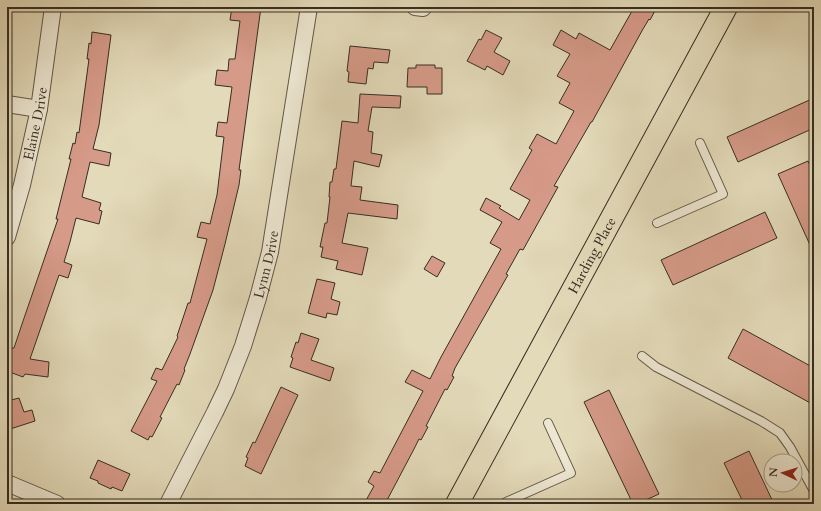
<svg xmlns="http://www.w3.org/2000/svg" width="821" height="511" viewBox="0 0 821 511" font-family="Cardo,serif">
  <style>
    .building { fill: #d69a88; stroke: #362e23 }
    .lines { fill: none; stroke-linecap: round; stroke-linejoin: round }
    .service-casing { stroke: #615948; stroke-width: 10 }
    .minor-casing { stroke: #615948; stroke-width: 18 }
    .primary-casing { stroke: #362e23; stroke-width: 24 }
    .service { stroke: #ede7d2; stroke-width: 8 }
    .minor { stroke: #ede7d2; stroke-width: 16 }
    .primary { stroke: #e3dab9; stroke-width: 22 }
    .labels { text-anchor: middle; stroke-width: 3; stroke-linejoin: round; paint-order: stroke }
    .street-label { font-size: 14px; fill: #362e23; stroke: #ede7d2 }
  </style>
  <rect width="100%" height="100%" fill="#e3dab9"/>
  <filter id="stains"><feTurbulence type="fractalNoise" baseFrequency=".005" numOctaves="4"/><feColorMatrix values="0 0 0 0 .2 0 0 0 0 .09 0 0 0 0 .02 0 0 0 .5 -.17"/></filter>
  <radialGradient id="worn" r=".72"><stop offset=".6" stop-color="#630" stop-opacity="0"/><stop offset="1" stop-color="#630" stop-opacity=".3"/></radialGradient>
  <path class="building" d="M232,7H261L239,170H241L239,185L225,244L213,290L190,354L184,369L185,370L179,385L177,384L160,417L162,418L152,437L150,436L148,440L131,431L157,381L151,379L156,368L162,370L178,337L177,336L188,303H190L207,239L197,237L201,222L210,224L217,195L224,137L216,136L218,122L227,123L232,87L215,85L217,70L228,71L229,59H235L240,21L230,20Z
    M624,7H657L650,20L649,19L643,29L592,122H591L554,186L558,187L523,250L520,249L506,274L508,275L455,368L452,376L454,377L447,390L445,389L426,426L428,427L421,440L419,439L414,449L385,504H364L374,486L368,482L374,471L380,473L423,391L405,382L412,370L430,379L441,357L501,249L490,243L502,222L480,210L486,198L501,206L499,208L519,220L530,200L510,189L532,150L529,148L537,134L556,144L574,111L559,103L570,83L557,76L570,54L553,45L561,30L576,39L579,33L610,50L632,11Z
    M486,30L502,38L494,52L510,61L503,75L487,66L485,70L467,61L479,39L481,40Z
    M92,32L111,35L99,125L93,149L111,153L109,166L90,162L82,197L101,203L99,210L102,211L99,224L76,218L70,242L64,262L72,265L68,278L59,275L30,359L49,362L48,377L25,374L23,377L7,371V361L12,348H14L21,327L58,219H56L71,159H69L73,143L75,144L77,132L79,133L89,59H87L89,43L91,44Z
    M350,46L390,50L388,63L374,62L373,69L368,68L366,84L348,82L349,72L347,71Z
    M416,65H435V68H442V94H427V87H407L408,68H416Z
    M360,94L401,96L400,108L372,107L368,131L373,132L371,153L382,155L379,167L354,161L351,186L362,187L360,200L398,205L397,219L348,213L342,243L368,248L362,275L336,269L338,261L321,257L323,247H320L325,223H327L330,197H329L330,182H332L334,169H336L342,121L358,123Z
    M814,98V128L738,162L727,137Z
    M808,161L814,174V254L778,174Z
    M765,212L777,238L673,285L661,260Z
    M432,256L445,263L437,277L424,269Z
    M317,279L335,283L331,299L340,302L337,315L327,313L326,318L308,313Z
    M743,329L814,368V405L728,358Z
    M301,333L319,339L311,360L334,368L330,381L290,367L293,358L291,357L296,342L298,343Z
    M281,387L298,395L261,474L245,466L248,458L246,457L253,442L255,443Z
    M609,390L659,494L637,504H633L584,402Z
    M19,398L24,412L32,410L35,421L7,430V401Z
    M749,451L774,504H744L724,463Z
    M98,460L130,474L122,491L112,487L111,489L98,483V481L90,478Z"/>
  <g class="lines">
    <defs>
      <path id="service" d="M657,223L723,194L700,143
        M642,356L656,367L761,421L780,433L790,447L814,491
        M506,502L571,473L548,423"/>
      <g id="minor">
        <path d="M415,7L423,8"/>
        <path d="M7,104L39,109"/>
        <path id="s1" d="M7,237L22,185L39,109L53,7"/>
        <path d="M7,483L57,504"/>
        <path id="s2" d="M168,504L215,412L226,389L243,346L258,298L270,252L309,7"/>
      </g>
      <g id="primary">
        <path id="s3" d="M457,504L726,7"/>
      </g>
    </defs>
    <use href="#service" class="service-casing"/>
    <use href="#minor" class="minor-casing"/>
    <use href="#primary" class="primary-casing"/>
    <use href="#service" class="service"/>
    <use href="#minor" class="minor"/>
    <use href="#primary" class="primary"/>
  </g>
  <g class="labels">
    <g class="street-label">
      <text dy="5" stroke="none"><textPath href="#s1" startOffset="117">Elaine Drive</textPath></text>
      <text dy="5" stroke="none"><textPath href="#s3" startOffset="283">Harding Place</textPath></text>
      <text dy="5" stroke="none"><textPath href="#s2" startOffset="260">Lynn Drive</textPath></text>
    </g>
  </g>
  <rect width="821" height="511" fill="none" stroke="#e3dab9" stroke-width="24"/>
  <rect x="8" y="8" width="805" height="495" fill="none" stroke="#362e23" stroke-width="2"/>
  <rect x="12" y="12" width="797" height="487" fill="none" stroke="#362e23"/>
  <g transform="translate(783 473) rotate(274)"><circle r="19" fill="#ede7d2" stroke="#a49d8c"/>
  <path d="M0-3L7 15L0 10L-7 15Z" fill="#8f2418"/>
  <text y="-6" font-size="11" font-weight="bold" text-anchor="middle" fill="#362e23">N</text>
  </g>
  <rect width="100%" height="100%" filter="url(#stains)"/>
  <rect width="100%" height="100%" fill="url(#worn)"/>
</svg>
